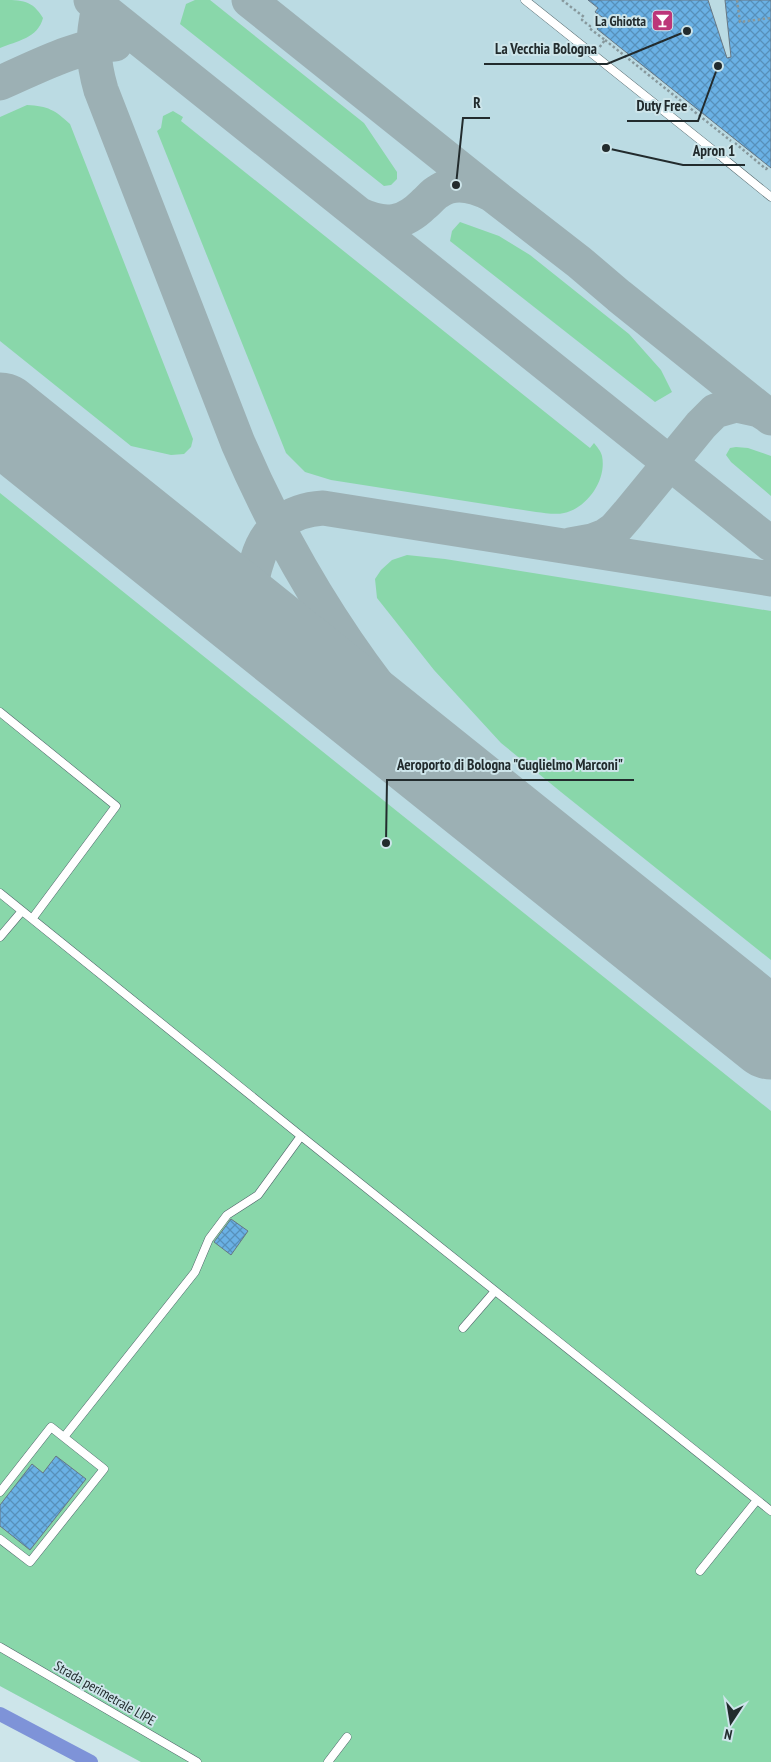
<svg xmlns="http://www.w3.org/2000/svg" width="771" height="1762" viewBox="0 0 771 1762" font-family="'PT Sans Narrow',sans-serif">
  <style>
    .built { fill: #bbdbe3 }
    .green { fill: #89d7aa }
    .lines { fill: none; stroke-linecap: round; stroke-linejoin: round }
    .canal { stroke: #7e93d8; stroke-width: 14 }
    .taxiway { stroke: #9cb0b4; stroke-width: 35 }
    .runway { stroke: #9cb0b4; stroke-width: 89 }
    .building { fill: url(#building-cross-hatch); stroke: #677783 }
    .service-casing { stroke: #51666b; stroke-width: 9 }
    .path { stroke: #87989c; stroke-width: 2.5; stroke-dasharray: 2.5 2.5; stroke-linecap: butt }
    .service { stroke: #fff; stroke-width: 8 }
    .labels { text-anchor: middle; stroke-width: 4; stroke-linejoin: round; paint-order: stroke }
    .poi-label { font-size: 14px; font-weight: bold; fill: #222b2d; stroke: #cde5ea; text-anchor: end }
    .street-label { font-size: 14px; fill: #222b2d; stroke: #cde5ea }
    .leader { fill: none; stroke: #222b2d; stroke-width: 2 }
    .callout-dot { fill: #222b2d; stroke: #cde5ea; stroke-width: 2 }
    .callout-label { font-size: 15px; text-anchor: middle; font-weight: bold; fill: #222b2d; stroke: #cde5ea; stroke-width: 4; stroke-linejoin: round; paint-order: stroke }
  </style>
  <defs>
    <pattern id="building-cross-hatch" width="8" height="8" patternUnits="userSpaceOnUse" patternTransform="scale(1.25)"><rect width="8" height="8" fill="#6ab1e5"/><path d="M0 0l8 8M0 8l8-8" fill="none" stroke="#5790ba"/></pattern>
  </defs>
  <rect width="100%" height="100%" fill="#cde5ea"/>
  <path class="built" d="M0,0H771V1762H141L0,1686Z"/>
  <path class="green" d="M0,0C23,0 32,0 43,18C38,38 17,41 0,48Z
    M195,0H210L364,123L397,172V179L391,185L384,186L180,24L186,4Z
    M27,105C48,106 55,110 70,124L193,439L191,447L184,454L171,455L131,446L0,341V117Z
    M173,111L183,117L181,121L590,448L594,443C597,447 601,451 602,456C607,480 587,508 564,513C556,515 545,513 536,512L331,480L305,472L286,453L157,131L161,128L163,116Z
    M460,222L499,236L530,255L629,334L661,370L672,392L655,402L450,241L452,231Z
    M736,447L748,448L771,456V496L731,462L726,455L730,448Z
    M0,493L771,1111V1762H141L0,1686Z
    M407,555L445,559L771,611V960L561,792L501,743L434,670L377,598L375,579L381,570L392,560Z"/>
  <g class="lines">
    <path class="canal" d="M0,1714L91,1762"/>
    <path class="taxiway" d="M91,0L771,544
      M249,0L494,196L579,262L619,296L771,418
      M99,7C92,38 92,59 101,90L238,443C279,538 331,628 397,710C424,743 454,774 484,805
      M0,83C35,68 77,45 115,44
      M360,215C386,227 404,224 424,204C429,200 433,194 439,191C455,180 475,186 491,194
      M570,545L592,541L605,536L615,529L628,514L701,425L715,411L736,405L759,410L767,415
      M277,639C267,623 255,607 253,588C251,578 254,570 257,561C266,528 289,510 323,508L771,579"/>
    <path class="runway" d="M0,417L771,1035"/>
  </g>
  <path class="building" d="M588,0H708L727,58L731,57L725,0H771V168L597,29L605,19L595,12L598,8Z
    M231,1219L248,1231L231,1255L214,1242Z
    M56,1456L86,1479L30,1550L0,1526V1505L32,1464L43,1473Z"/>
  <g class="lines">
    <defs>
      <path id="service" d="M525,0L719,155
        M723,158L771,197
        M0,712L116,806L32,919
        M0,893L301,1136L771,1511
        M0,937L22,911
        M463,1328L495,1291
        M64,1437L195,1272L209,1239L227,1215L258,1195L301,1136
        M0,1492L51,1427L104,1469L30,1562L0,1539
        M700,1571L757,1500
        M0,1647L197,1762
        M328,1762L347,1737"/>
    </defs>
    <use href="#service" class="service-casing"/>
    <path class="path" d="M562,0L584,17L582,20L590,26L589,28L605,40L599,48
      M737,0L740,22L771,18
      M605,40L731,141
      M735,143L766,169L769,166"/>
    <use href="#service" class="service"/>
  </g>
  <defs>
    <symbol id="bar-square" viewBox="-11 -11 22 22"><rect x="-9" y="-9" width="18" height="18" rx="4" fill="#bc3679" stroke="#cde5ea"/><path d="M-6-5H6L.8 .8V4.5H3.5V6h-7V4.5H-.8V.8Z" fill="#fff"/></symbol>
  </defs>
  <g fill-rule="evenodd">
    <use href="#bar-square" x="650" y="8" width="25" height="25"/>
  </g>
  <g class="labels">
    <g class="poi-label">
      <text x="646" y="26">La Ghiotta</text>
    </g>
    <g class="street-label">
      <text transform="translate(105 1693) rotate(30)" y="5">Strada perimetrale LIPE</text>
    </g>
  </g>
  <path class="leader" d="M687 31L607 64H484M456 185L463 118H490M718 66L698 121H627M606 148L683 165H745M386 843L387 780H634"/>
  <g class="callout-dot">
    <circle cx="687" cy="31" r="5"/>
    <circle cx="456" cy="185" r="5"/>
    <circle cx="718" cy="66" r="5"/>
    <circle cx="606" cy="148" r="5"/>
    <circle cx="386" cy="843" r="5"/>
  </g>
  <g class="callout-label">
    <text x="546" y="54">La Vecchia Bologna</text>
    <text x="477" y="108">R</text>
    <text x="662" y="111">Duty Free</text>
    <text x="714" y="156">Apron 1</text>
    <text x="510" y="770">Aeroporto di Bologna "Guglielmo Marconi"</text>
  </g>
  <g transform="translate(731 1722) rotate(192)" stroke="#cde5ea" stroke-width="4" paint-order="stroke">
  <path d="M0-4L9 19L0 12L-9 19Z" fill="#222b2d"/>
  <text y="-8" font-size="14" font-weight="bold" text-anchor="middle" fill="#222b2d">N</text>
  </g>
</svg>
